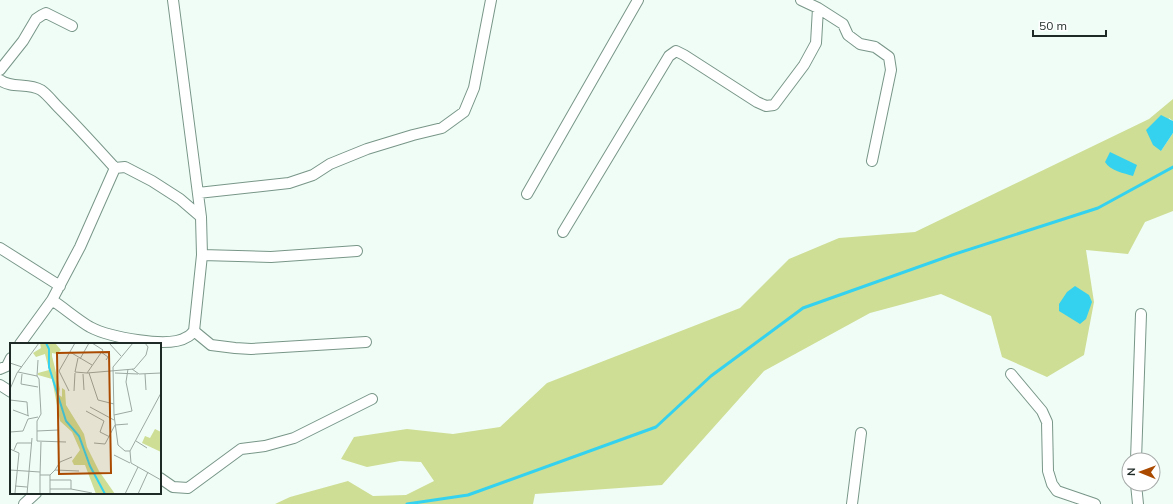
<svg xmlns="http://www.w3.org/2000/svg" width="1173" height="504" viewBox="0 0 1173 504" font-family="Mulish,sans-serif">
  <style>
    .green { fill: #cede95 }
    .water { fill: #34d2ef }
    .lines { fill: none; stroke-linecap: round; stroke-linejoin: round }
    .stream { stroke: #34d2ef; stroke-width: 3 }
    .minor-casing { stroke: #789688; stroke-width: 12 }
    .minor { stroke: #fff; stroke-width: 10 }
    .inset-river { fill: none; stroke: #34d2ef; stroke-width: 2 }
    .inset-road { fill: none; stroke: #9ca9a3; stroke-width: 1 }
    .view { fill: #aa4a00; fill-opacity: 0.15; stroke: #aa4a00; stroke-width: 2 }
    .inset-edge { fill: none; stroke: #1e2a25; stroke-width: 2 }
  </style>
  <rect width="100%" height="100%" fill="#f0fdf7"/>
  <path class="green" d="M1173,99V121L1169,118L1161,151L1173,133V211L1145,222L1128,254L1086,250L1094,302L1084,355L1047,377L1002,357L991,316L941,294L870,313L764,371L662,485L535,494L533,504H275L290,497L348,481L373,496L406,495L434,481L421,462L400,461L367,467L341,459L354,437L407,429L453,434L500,427L547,383L740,308L789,259L839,238L915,232L1149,119Z"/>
  <path class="water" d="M1161,115L1173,121V133L1161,151L1153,145L1146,130Z
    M1110,152L1137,165L1133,176C1124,173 1110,171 1105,162Z
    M1075,286L1089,295L1092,302L1086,319L1080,324L1059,311V304L1067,292Z"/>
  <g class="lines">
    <path class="stream" d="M407,504L468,495L656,427L711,376L803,308L952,255L1098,208L1173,167"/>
    <defs>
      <path id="minor" d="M173,0L201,217
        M801,0L818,8L843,24L848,35L860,44L875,47L889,57L891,70L872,161
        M0,70L23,41L36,19L42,15L46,13L72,26
        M0,80C12,89 28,82 41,90C47,94 53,102 58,107C78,127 96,147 115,168
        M198,193L289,183L313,175L330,164L367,149L413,135L442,128L464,112L474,88L491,0
        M527,194L638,0
        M563,232L669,56L676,51L684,55L757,102L766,106L774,105L804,65L816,43L818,8
        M0,248L60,286
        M202,255L271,257L357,251
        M52,300C64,308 78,320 90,327C109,337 169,349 187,337C190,336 192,333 194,331L202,255L201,217L180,199L152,181L125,167L115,168
        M194,331L211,345L235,348L251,349L366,342
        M20,344L52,300L80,247L115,168
        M0,369L7,366L11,358
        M1011,374L1042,411L1047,422L1048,471L1052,484L1057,491L1095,504
        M0,385L11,392
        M1136,460L1141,314
        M160,478L173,487L188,488L241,449L265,446L294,438L372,399
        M1136,484L1138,504
        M24,504L36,493
        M852,504L861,433"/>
    </defs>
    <use href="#minor" class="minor-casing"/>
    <use href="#minor" class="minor"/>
  </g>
  <g transform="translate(10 343)">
    <rect width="151" height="151" fill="#f0fdf7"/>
    <path d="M30,0H45L51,7L47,11L42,10V13L50,46L49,52L52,54V45L55,47L56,62L74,91L77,104L89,128L105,151H86L75,122H64L62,118L70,107L62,89L50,78L42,36L28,32V30L39,27L35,11L26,14L23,10L31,5ZM145,86L151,89V109L132,100L135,93L140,95Z" fill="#cede95"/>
    <path class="inset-river" d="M36,0L39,6V24L56,78L69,93L80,123L95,151"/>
    <path class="inset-road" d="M99,0L111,13M60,9L82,22M91,9L98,14L96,17M68,15L65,29L77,30L93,7L82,0M70,16L79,0M0,20L12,24M118,26L116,39L122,68L104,72L103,24L123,0M122,26L129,31L151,30M8,29L27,33L29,36L31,71L27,78V98L56,99M77,30L124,26L136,12L138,4L135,0M79,30L88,57L104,61M105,30L128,31M12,31L11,41L28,44M73,31L74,47M135,31L136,47M27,33L28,17M0,46L7,30L29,0M59,48L49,28L65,0M64,48L65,30M151,50L120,108L121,120L151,137M0,57L17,59L18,73M80,64L104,77M3,67L19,73M76,68L94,78L90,89L100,94M104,72L108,102L115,108H120M27,88L48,87M0,89L13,88L18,76L28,74M126,98L137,105M31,99L30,132H40V137H61V146L82,150M84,100L95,101L105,82L118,81M0,106L9,110L5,150M4,107L7,100H21M104,112L120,120M0,127L30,129M45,127L50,119L62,114M40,132L45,127L69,128M5,143L17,144M40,146H61M17,151L22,95M30,151V132M40,151V137M115,151L128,124M128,151L138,129"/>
    <path class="view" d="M99,9L101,130L49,131L47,10Z"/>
    <rect width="151" height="151" class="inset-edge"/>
  </g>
  <g transform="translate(1141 472) rotate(271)"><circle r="19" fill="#ffffff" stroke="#a5aaa8"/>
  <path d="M0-3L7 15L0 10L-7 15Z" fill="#aa4a00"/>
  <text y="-6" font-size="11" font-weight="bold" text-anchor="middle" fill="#1e2a25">N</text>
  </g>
  <path d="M1033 30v6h73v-6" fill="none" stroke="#1e2a25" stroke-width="2"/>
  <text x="1039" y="30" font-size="12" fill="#1e2a25" stroke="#ffffff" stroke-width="3" paint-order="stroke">50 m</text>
</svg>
